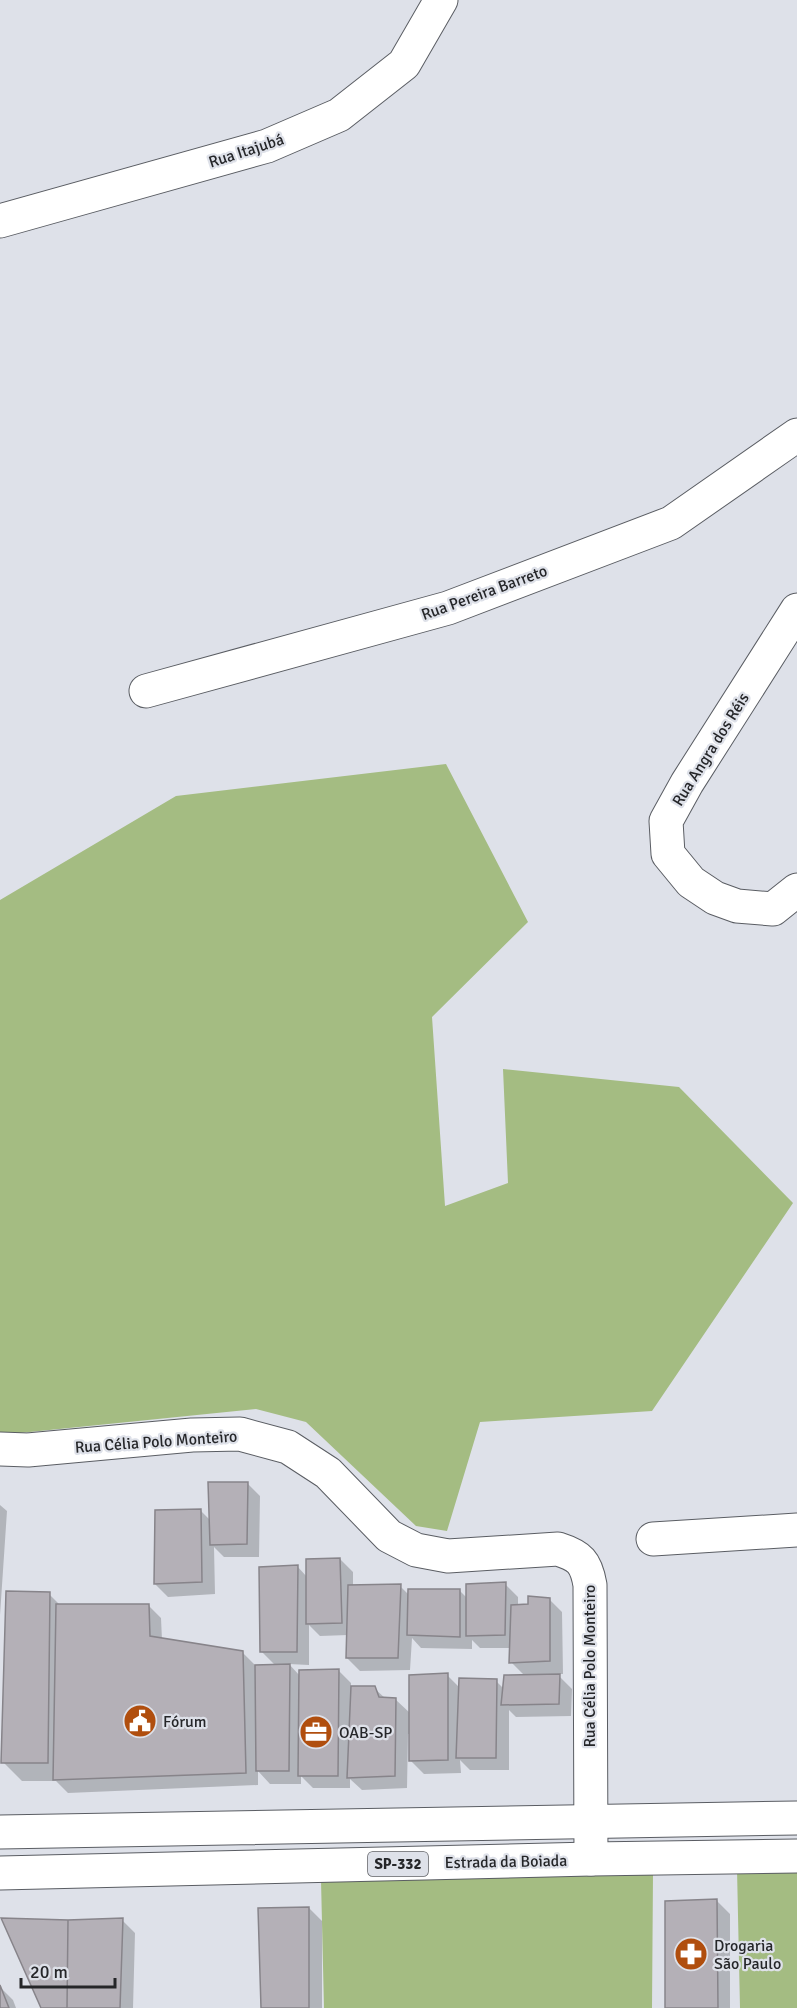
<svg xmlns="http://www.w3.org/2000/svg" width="797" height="2008" viewBox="0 0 797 2008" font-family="Signika,sans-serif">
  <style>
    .green { fill: #a4bc82 }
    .shadow { fill: #0003; fill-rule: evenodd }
    .building { fill: #b4b0b7; stroke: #87848a; stroke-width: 1.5 }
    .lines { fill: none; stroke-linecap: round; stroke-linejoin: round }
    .minor-casing { stroke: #5a5d63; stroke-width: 35 }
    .major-casing { stroke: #5a5d63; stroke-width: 35 }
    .minor { stroke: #fff; stroke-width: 33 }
    .major { stroke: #fff; stroke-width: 33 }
    .labels { text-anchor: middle; stroke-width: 4.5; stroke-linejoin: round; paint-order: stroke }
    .shield { fill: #dee1e9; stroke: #5c5e63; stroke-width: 1.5 }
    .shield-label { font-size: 15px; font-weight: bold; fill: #252629 }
    .street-label { font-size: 16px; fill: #252629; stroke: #dee1e9 }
    .poi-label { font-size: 16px; fill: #252629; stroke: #dee1e9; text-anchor: start }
  </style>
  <rect width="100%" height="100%" fill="#dee1e9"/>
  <path class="green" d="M446,764L528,922L432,1017L445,1206L508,1183L503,1069L679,1087L793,1203L652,1411L480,1422L447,1531L416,1526L306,1422L256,1409L0,1435V900L176,796Z
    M737,1869L797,1870V2008H740Z
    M653,1874L652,2008H324L321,1880Z"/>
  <path class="shadow" d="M247,1483L260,1496L259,1557H224L214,1547L215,1594L168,1597L155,1584L200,1510L210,1520Z
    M0,1505L7,1511L0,1615Z
    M340,1559L353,1572V1586H400L409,1595L459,1590L467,1598L505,1584L518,1597V1607L549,1599L562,1612L563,1674H557L572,1689L571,1716L516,1717L509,1710V1770H470L460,1760L461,1773L424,1774L411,1761V1734H408L407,1788L362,1790L350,1779V1788H313L301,1776V1784H270L258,1771V1785L68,1793L56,1781H22L3,1762L49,1594L61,1606L148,1605L161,1618L162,1640L242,1652L255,1665L276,1666L261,1651L297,1566L307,1577ZM309,1625L320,1636L348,1635L347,1658L360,1671L410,1670L412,1638L421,1648L472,1649V1640L480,1648H511V1662L525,1676L504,1689L496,1681L460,1688L447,1675L411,1714L395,1699H386L374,1688L351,1687V1683L338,1670L300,1676L289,1664L309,1665Z
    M717,1901L730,1914V2008H666Z
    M309,1908L322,1921V2008H262Z
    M122,1920L135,1933L133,2008H42L68,1922Z
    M0,1987L13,2000L16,2008H0Z"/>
  <path class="building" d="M208,1482H248L247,1544L210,1545Z
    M201,1509L202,1582L154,1584L155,1510Z
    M340,1558L342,1623L306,1624V1559Z
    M298,1565L297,1652H260L259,1567Z
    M506,1582L505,1635L466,1636V1584Z
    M401,1584L398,1658H346L348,1585Z
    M408,1589H460V1637L407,1635Z
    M6,1591L50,1592L48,1763H1Z
    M528,1596L550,1598V1661L509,1663L511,1605L528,1604Z
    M56,1604H149L150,1636L243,1651L246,1773L53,1780Z
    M290,1664L289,1771H256L255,1665Z
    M339,1669L338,1776H298L299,1670Z
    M448,1673V1760L409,1761V1675Z
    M560,1674L559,1704L501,1705L504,1675Z
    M459,1678L497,1679L496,1758H456Z
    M351,1686H375L379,1697L396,1698L395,1776L347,1778Z
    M717,1899L718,2008H665V1901Z
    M309,1907V2008H261L258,1908Z
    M1,1918L68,1920L67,2008H41Z
    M123,1918L120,2008H67L68,1920Z
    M0,1985L9,2008H0Z"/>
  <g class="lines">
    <defs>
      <path id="minor" d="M0,221L267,146L339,115L404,64L441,0
        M797,610L687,783L666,821L668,854L691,882L715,898L737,906L773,909L797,890
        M146,691L448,608L671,523L797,435
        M0,1449L28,1450L192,1435L240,1434L288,1447L328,1473L389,1536L416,1550L448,1556L558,1549C580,1556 586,1562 590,1585L591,1859
        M653,1539L797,1530"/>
      <path id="major" d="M0,1832L797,1818
        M0,1873L591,1859L797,1856"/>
    </defs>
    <use href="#minor" class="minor-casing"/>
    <use href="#major" class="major-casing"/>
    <use href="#minor" class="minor"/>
    <use href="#major" class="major"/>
  </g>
  <defs>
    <symbol id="civic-disc" viewBox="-11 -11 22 22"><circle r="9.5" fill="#b04e0e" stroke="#dee1e9"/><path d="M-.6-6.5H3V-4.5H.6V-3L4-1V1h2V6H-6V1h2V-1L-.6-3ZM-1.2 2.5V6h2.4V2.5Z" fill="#fff"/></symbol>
    <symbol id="office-disc" viewBox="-11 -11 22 22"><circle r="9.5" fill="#b04e0e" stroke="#dee1e9"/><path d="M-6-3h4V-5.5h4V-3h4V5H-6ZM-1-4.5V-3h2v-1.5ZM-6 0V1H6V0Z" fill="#fff"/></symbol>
    <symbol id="pharmacy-disc" viewBox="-11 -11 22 22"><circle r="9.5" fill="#b04e0e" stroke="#dee1e9"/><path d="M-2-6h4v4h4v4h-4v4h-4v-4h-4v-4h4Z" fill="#fff"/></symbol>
  </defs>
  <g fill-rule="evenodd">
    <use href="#civic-disc" x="121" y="1702" width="38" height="38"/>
    <use href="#office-disc" x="297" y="1713" width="38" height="38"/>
    <use href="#pharmacy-disc" x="672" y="1935" width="38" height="38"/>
  </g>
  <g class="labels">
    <rect class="shield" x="368" y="1852" width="60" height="24" rx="4.5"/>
    <g class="shield-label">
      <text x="398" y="1869">SP-332</text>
    </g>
    <g class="street-label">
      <text transform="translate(246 150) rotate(-18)" y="6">Rua Itajubá</text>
      <text transform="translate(484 592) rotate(-20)" y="6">Rua Pereira Barreto</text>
      <text transform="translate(710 749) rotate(-58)" y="6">Rua Angra dos Réis</text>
      <text transform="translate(156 1441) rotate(-4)" y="6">Rua Célia Polo Monteiro</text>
      <text transform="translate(589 1666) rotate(-90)" y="6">Rua Célia Polo Monteiro</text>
      <text transform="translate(506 1861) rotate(-1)" y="6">Estrada da Boiada</text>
    </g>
    <g class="poi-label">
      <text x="163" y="1727">Fórum</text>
      <text x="339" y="1738">OAB-SP</text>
      <text x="714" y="1951">Drogaria<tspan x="714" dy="18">São Paulo</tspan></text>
    </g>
  </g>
  <path d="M21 1978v9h94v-9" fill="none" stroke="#252629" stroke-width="3"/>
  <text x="30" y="1978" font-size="18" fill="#252629" stroke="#dee1e9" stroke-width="4.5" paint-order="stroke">20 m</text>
</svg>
